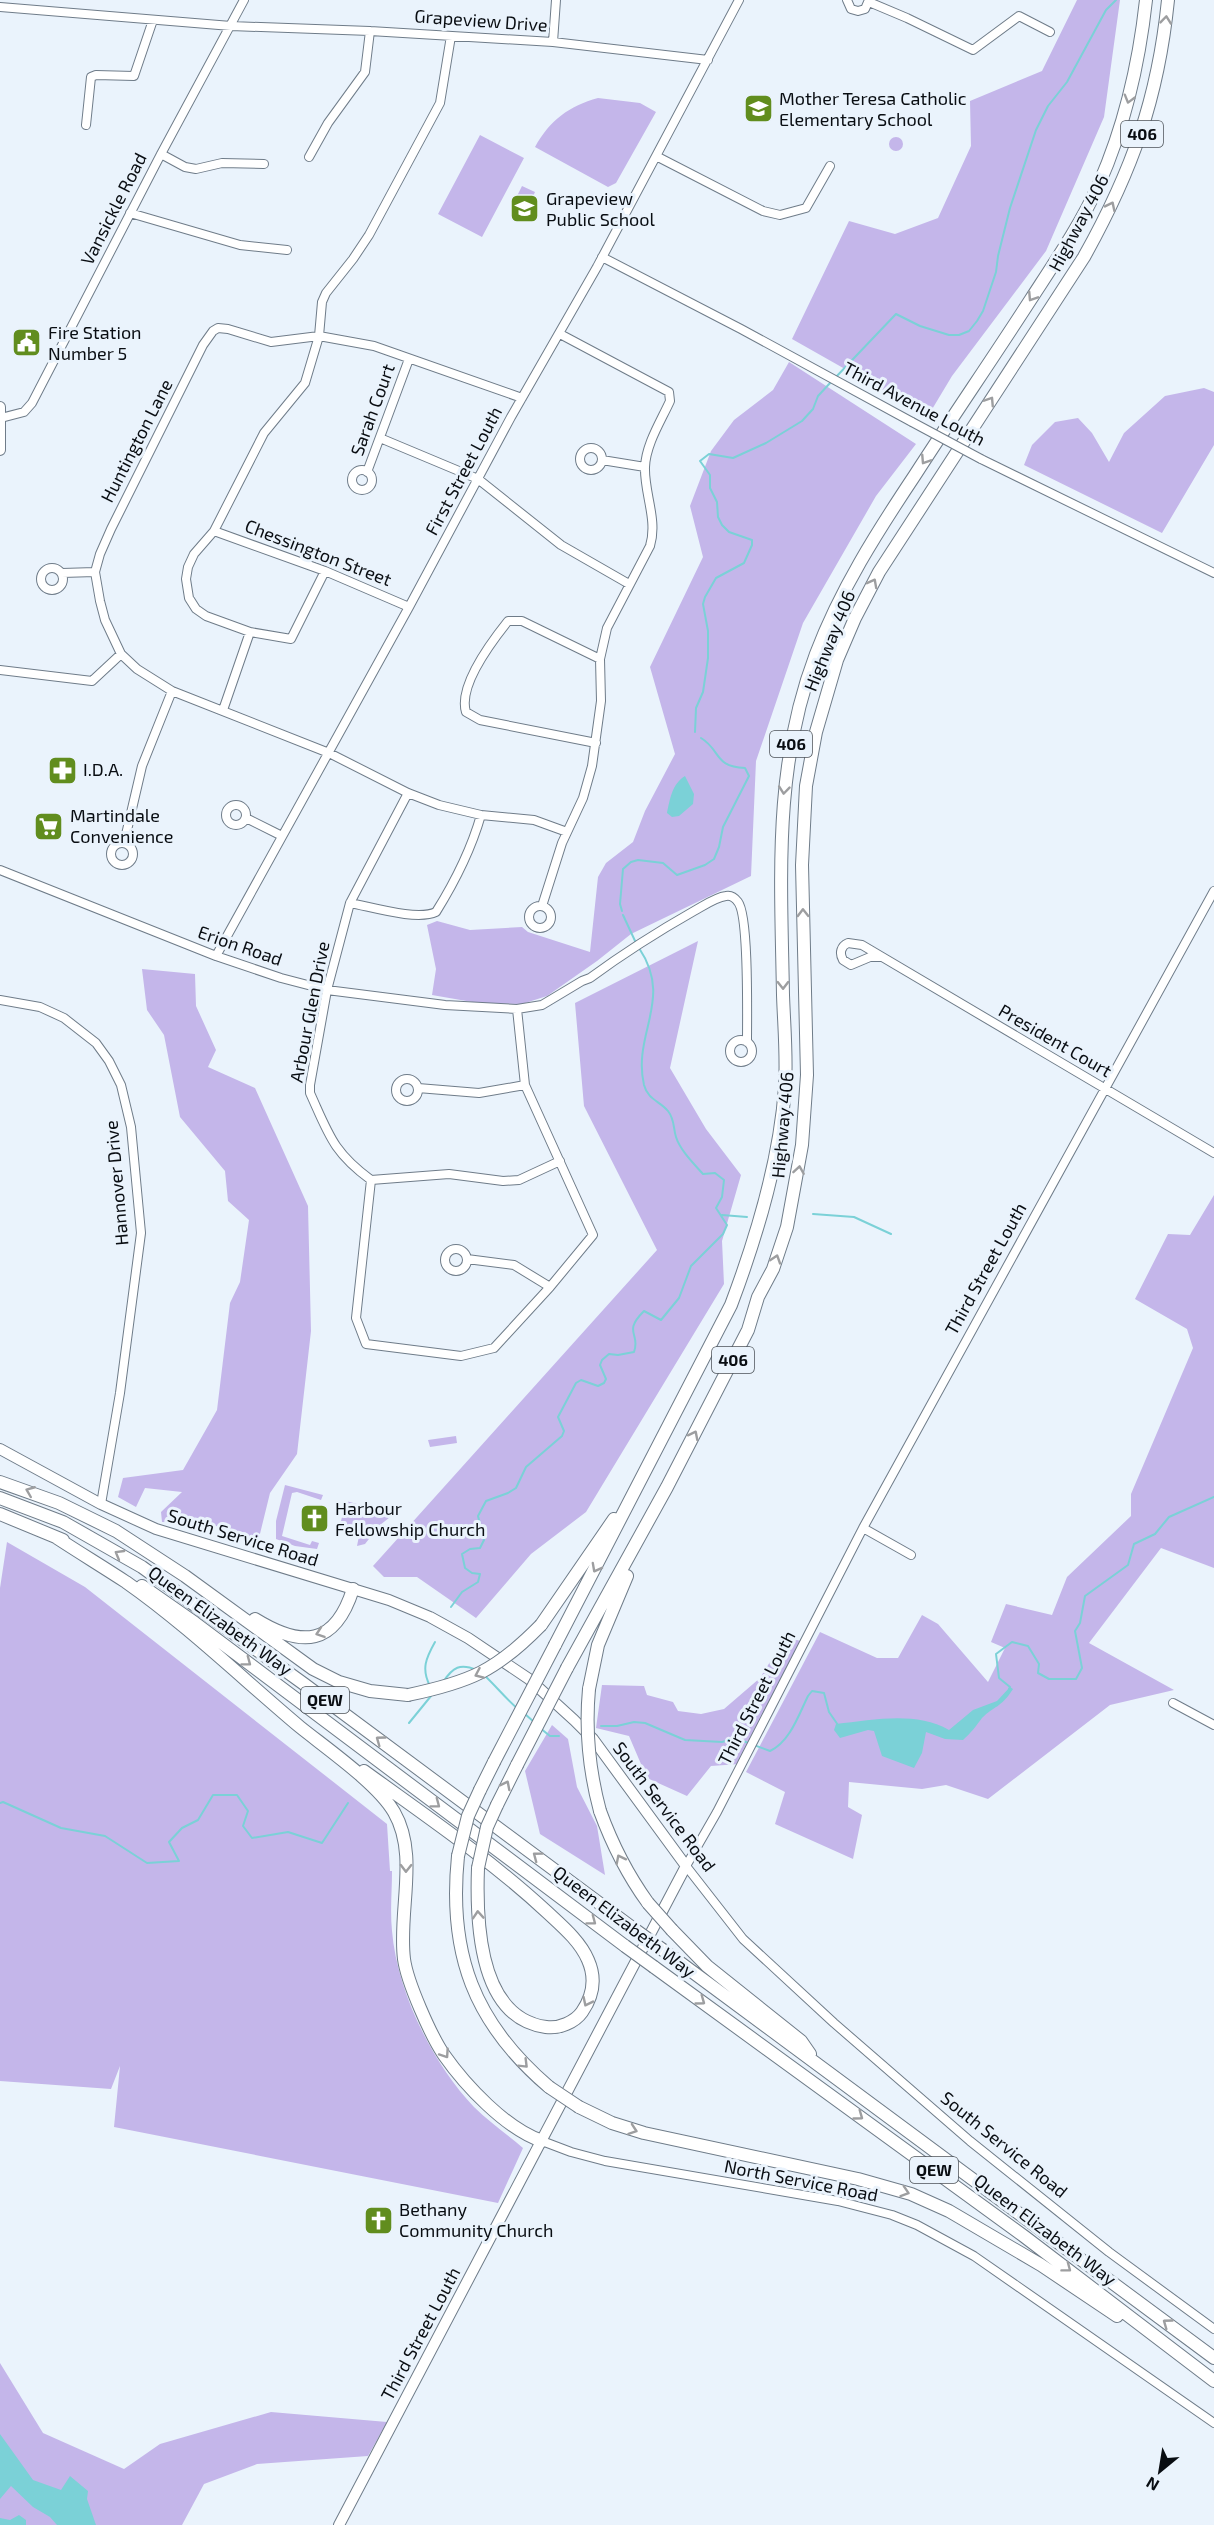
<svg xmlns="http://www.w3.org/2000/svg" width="1214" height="2525" viewBox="0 0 1214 2525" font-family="'Exo 2',sans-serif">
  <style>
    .green { fill: #c4b6ea }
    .water { fill: #7bd1d7 }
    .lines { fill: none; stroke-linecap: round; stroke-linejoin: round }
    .stream { stroke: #7bd1d7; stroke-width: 2 }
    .minor-casing { stroke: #6f7c89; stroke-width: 10 }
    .major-casing { stroke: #6f7c89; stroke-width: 12 }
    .highway-casing { stroke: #6f7c89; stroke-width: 14 }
    .minor { stroke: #fff; stroke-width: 8 }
    .major { stroke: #fff; stroke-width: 10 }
    .highway { stroke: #fff; stroke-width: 12 }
    .minor-bridge-casing { stroke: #6f7c89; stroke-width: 10; stroke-linecap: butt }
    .highway-bridge-casing { stroke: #6f7c89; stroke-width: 14; stroke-linecap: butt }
    .minor-bridge { stroke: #fff; stroke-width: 8 }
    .highway-bridge { stroke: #fff; stroke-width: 12 }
    .oneway { stroke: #9d9ea0 }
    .labels { text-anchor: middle; stroke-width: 6; stroke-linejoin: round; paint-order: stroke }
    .shield { fill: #eaf3fc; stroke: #4c5258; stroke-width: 1.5 }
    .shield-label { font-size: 16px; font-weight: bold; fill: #090d12 }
    .street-label { font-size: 18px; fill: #090d12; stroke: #eaf3fc }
    .poi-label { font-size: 18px; fill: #090d12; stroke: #eaf3fc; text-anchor: start }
  </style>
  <rect width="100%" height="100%" fill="#eaf3fc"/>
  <path class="green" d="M1077,0H1120L1104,117L1046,251L952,376L928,416L792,339L849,221L895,234L938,218L971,146L970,101L1042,71Z
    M598,98L640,103L656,112L616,183L608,187L535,147C550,120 569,106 598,98Z
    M480,135L524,158L482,237L438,214Z
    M889 144a7 7 0 1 1 14 0a7 7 0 1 1-14 0Z
    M522,186L535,192L530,203L517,196Z
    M789,362L916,444L876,496L803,623L756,761L751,876L631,934L597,961L547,996L522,1004L478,1003L432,995L436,969L427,925L437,921L470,930L522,927L528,932L590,952L598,877L606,863L633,842L645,811L675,754L650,667L703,557L690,506L711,451L734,420L773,390Z
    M1204,388L1214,392V445L1162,533L1024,465L1032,445L1055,422L1078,418L1092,433L1109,462L1124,433L1165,396Z
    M698,941L670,1068L706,1129L741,1175L722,1241L724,1284L586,1512L531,1554L476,1618L417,1577H384L373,1566L657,1250L584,1106L575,1003Z
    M142,969L195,974L196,1006L216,1050L208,1067L255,1088L308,1206L311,1331L297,1454L270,1493L257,1546L228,1528L197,1523L162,1522L161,1512L182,1492L145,1488L136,1507L118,1497L123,1478L183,1470L217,1410L230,1303L240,1282L249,1220L228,1201L225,1171L180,1117L164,1035L147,1010Z
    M1214,1195V1568L1161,1548L1089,1643L1174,1690L1110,1705L988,1799L946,1785L922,1789L849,1782L848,1807L862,1815L853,1859L775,1824L785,1792L746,1772L820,1632L877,1658H898L922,1615L938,1624L988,1682L1005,1648L991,1642L1006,1604L1052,1615L1067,1577L1131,1516V1494L1193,1348L1187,1329L1135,1299L1168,1234L1190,1235Z
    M456,1436L457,1443L430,1447L428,1440Z
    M285,1485L323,1495L321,1500L297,1492L292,1493L282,1536L310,1545L312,1541L319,1543L317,1549L295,1546L276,1539V1521Z
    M346,1501L394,1514L380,1525L365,1544L357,1546L359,1536L354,1534L355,1529L340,1525Z
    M7,1542L85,1587L387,1824L390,1871H392C392,1891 390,1911 392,1931C397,1991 432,2063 474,2107C489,2122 507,2134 523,2148L498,2203L114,2127L120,2066L111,2089L0,2081V1588Z
    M786,1636L800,1641L739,1764L711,1766L687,1796L647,1778L629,1736L596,1728L602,1685L644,1686L647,1695L673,1702L678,1711L701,1714L724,1709L760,1678Z
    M552,1725L568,1739L577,1787L597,1826L605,1875L540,1834L525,1771Z
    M0,2363L43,2433L124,2469L160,2444L271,2412L387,2422L368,2456L257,2464L204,2484L182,2525H0Z"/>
  <path class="water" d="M685,776L694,794L693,804L679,816L672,817L667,813C670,799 672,784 685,776Z
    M1010,1687L1013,1689C1001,1708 994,1706 982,1718C976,1726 971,1733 963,1740L945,1739L926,1732L922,1753L914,1768L882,1756L874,1731L868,1730L840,1738L834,1730L836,1724C874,1720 915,1711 949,1730L973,1710L997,1701Z
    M0,2434L33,2480L61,2490L70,2476L88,2491L87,2499L96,2525H57L50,2517L33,2507L11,2486L0,2499Z
    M19,2515L26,2520V2525H0V2518L10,2520Z"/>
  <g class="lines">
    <path class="stream" d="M835,378L896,314L920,326L949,335H959L969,331L977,321L983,311L996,272L998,256L1010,208L1036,130L1048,106L1067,82L1106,10L1116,0
      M695,732L696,708L703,692L708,658V631L703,604L705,597L716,578L744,563L752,545V540L729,532L722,525L718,517L717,502L710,488V475L700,461L709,454L733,458L766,443L802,421L813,409L818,396L831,382
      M622,911L620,904L623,869L631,862L638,860L663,863L677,875L705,865L714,859L719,847L723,827L749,776L745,768C714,767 721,750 701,738
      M623,915L636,943
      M813,1214L854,1217L891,1234
      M722,1215L747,1217
      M451,1607L462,1592L478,1582L480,1574L472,1573L465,1568L462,1554L470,1549L480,1548L484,1540L478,1516L486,1501L508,1493L516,1488L526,1467L562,1436L564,1431L558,1417L576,1383L581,1380L598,1386L604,1383L606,1379L600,1365L602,1360L609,1354L618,1355L634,1352C641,1333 622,1333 644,1311L661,1320L679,1298L691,1266L723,1234L727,1225L716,1208L722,1197L724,1180L715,1173L703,1174C694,1164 680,1150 676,1137C673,1128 675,1120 668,1111C660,1101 648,1100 644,1085C632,1033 674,1000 639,948
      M484,1675C496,1686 505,1698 518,1709
      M443,1682C453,1667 460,1663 477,1670
      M430,1686C421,1669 426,1658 435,1642
      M1009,1689L1010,1687L999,1678L996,1654L1012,1642L1028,1646L1039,1664L1038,1673L1049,1679H1076L1082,1668L1075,1631L1080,1623L1085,1596L1128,1565L1134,1544L1155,1534L1169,1517L1214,1497
      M525,1714L534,1722
      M409,1723L431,1696
      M601,1726H617L634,1722L645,1723L685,1740L722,1742L735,1738L770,1751C790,1742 799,1714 808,1696L812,1691L824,1693L829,1712L838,1725
      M540,1728L550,1736H559
      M0,1803L3,1802L61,1828L105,1836L147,1863L179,1861L169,1842L182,1828L198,1820L213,1795H237L248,1811L243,1826L252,1838L288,1832L322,1843L348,1803"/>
    <defs>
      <path id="minor" d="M847,0L851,9L858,11L865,9L869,0
        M869,2L907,18L973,50L1019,16L1050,32
        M0,7L231,26L370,31L553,42L708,60
        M553,42L556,0
        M86,125L91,77L96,75L134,76L153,20
        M161,154L185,167L196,169L222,163L264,164
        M656,156L763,211L780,215L806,208L830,166
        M309,157L328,123L365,72L370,31
        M130,213L240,245L287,250
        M602,257L741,329L912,422
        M522,398L374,346L319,336L271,342L228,329L218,328L213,331L203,345L111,529L100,554L95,572L100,601L105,620L121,654L137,669L172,691L329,753L408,793L439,805L481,815L534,820L567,832
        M1,418L24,412L32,403L161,154L244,0
        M380,438L478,479L561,545L629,584
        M580 459a11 11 0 1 1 22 0a11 11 0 1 1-22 0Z
        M981,459L1214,573
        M602,460L645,467
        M352 480a10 10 0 1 1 20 0a10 10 0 1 1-20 0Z
        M367,472L409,359
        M214,531L325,571L409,607
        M41 579a11 11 0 1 1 22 0a11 11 0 1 1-22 0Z
        M325,571L291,639L250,632L206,616L196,609L189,598L186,579L188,567L194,554L214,531L264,433L305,383L319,336L322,302L326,293L353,259L369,235L440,103L451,36
        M62,573L95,572
        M0,670L92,681L121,654
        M223,710L250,632
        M596,743L480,720L466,712C458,686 492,641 508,621H522L600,659
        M408,793L350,903L327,990L310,1085V1093C329,1135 333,1152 371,1180L449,1174L503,1181L519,1180L560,1161
        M226 815a10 10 0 1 1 20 0a10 10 0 1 1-20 0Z
        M246,818L282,836
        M124,843L142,766L172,691
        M111 854a11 11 0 1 1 22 0a11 11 0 1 1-22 0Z
        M0,870L216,956L281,978L327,990L445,1005L517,1009L542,1005L582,981L590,978C624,953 657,932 694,911C703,906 716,897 726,896C731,895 735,898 738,902C749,916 747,1018 747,1042
        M1214,891L863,1528L717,1812L686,1866L743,1939L834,2023L970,2141L1109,2252L1214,2329
        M350,903C372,907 417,921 436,912C456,880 471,850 481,815
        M542,906L562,843L583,798L592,766L601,701L600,659L607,628L650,546C658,520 644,493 645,467C646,444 661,421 670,401L669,392L560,334
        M529 917a11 11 0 1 1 22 0a11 11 0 1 1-22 0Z
        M216,956L409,607L511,417L597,267L739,0
        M880,957H870L851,965L843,960C839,953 841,946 848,943L862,945L1214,1153
        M0,1000L40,1007L64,1018L96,1043L109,1061L121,1085L131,1127L141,1233L120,1393L101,1504
        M730 1051a11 11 0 1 1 22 0a11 11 0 1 1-22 0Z
        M396 1090a11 11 0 1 1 22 0a11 11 0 1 1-22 0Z
        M418,1088L479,1093L525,1085
        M371,1180L356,1318L366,1344L461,1356L494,1348L550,1287L593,1235L525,1085L517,1009
        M445 1260a11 11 0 1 1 22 0a11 11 0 1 1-22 0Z
        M467,1259L514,1265L550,1287
        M863,1528L911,1555
        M1173,1703L1214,1725
        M542,2141L571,2152L605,2161L838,2201L892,2215L917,2225L974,2256L1214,2423"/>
      <path id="major" d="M0,407V450
        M0,1449L101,1504L156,1529L389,1600L430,1617L468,1638L529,1679L574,1720L593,1739L686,1866L339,2525"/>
      <path id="highway" d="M0,1482L59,1503L116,1531L185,1576L313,1669L339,1682L370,1691L408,1695
        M0,1498L63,1522L142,1567L304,1684L634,1929
        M0,1514L63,1540
        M57,1538C80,1553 103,1567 126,1582C186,1624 244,1680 300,1727C326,1748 378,1784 394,1812C419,1855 398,1911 404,1959C407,1982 431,2036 444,2055C465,2085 506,2129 542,2141
        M142,1586L195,1623L625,1946
        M255,1619C302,1648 335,1646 353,1589
        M541,1625L614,1519
        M555,1645L731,1305C757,1236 780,1161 785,1087C787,1056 784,1025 783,995C781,877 773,767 816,654C840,590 877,532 915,475C953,416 993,358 1031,299C1055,262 1081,224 1099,184C1125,125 1139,64 1146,0
        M567,1668L667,1487L748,1330L758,1297L773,1269L787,1227L802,1145L807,1075L802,865L806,786L816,732L837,660L855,618L879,572L1084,257C1132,171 1158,99 1168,0
        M589,1689L598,1645L627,1576
        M364,1771C426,1816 491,1860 547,1912C562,1926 580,1941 588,1960C596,1978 593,1996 582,2012C575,2022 559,2029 546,2027C478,2018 476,1921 478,1868
        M480,1790L494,1762
        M497,1805L517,1765
        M600,1811C612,1844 627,1874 648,1903
        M458,1856C448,1954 474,2023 549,2087
        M672,1930L707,1966L801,2041L810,2054
        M663,1950L1214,2358
        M654,1967L1025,2237L1214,2381
        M579,2107L612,2123L644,2133L858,2179L911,2194L949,2211L1041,2265L1117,2316"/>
    </defs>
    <use href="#minor" class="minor-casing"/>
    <use href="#major" class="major-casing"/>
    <use href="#highway" class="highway-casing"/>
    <use href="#minor" class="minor"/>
    <use href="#major" class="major"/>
    <use href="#highway" class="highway"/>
    <defs>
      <path id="minor-bridge" d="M912,422L981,459"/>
      <path id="highway-bridge" d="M589,1689C585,1732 589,1770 600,1811
        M408,1695C470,1682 496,1671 541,1625
        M494,1762L555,1645
        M517,1765L567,1668
        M458,1856L468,1816L480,1790
        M478,1868L487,1827L497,1805
        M648,1903L672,1930
        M634,1929L663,1950
        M625,1946L654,1967
        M549,2087L579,2107"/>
    </defs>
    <use href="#minor-bridge" class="minor-bridge-casing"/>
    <use href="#highway-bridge" class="highway-bridge-casing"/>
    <use href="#minor-bridge" class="minor-bridge"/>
    <use href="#highway-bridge" class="highway-bridge"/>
  </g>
  <defs><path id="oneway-chevron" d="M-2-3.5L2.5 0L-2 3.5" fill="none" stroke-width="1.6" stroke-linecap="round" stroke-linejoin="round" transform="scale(1.5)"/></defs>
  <g class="oneway">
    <use href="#oneway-chevron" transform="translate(1166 20) rotate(-84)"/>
    <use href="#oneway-chevron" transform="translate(1129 99) rotate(106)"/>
    <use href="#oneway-chevron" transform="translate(1111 206) rotate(-64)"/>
    <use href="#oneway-chevron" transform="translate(1032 297) rotate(123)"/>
    <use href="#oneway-chevron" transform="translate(990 401) rotate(-57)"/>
    <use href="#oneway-chevron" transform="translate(925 460) rotate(123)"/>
    <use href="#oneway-chevron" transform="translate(873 583) rotate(-62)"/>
    <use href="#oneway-chevron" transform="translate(784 790) rotate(96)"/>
    <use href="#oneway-chevron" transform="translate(803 913) rotate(-91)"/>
    <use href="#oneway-chevron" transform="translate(783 985) rotate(89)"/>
    <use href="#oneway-chevron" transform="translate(799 1170) rotate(-81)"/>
    <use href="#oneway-chevron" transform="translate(776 1259) rotate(-72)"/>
    <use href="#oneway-chevron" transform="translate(694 1435) rotate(-63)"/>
    <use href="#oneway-chevron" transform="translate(30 1491) rotate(-158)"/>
    <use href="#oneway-chevron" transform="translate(119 1554) rotate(-150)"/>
    <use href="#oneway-chevron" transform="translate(596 1568) rotate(118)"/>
    <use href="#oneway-chevron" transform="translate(320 1633) rotate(161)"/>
    <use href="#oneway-chevron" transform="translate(247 1662) rotate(37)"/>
    <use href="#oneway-chevron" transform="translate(479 1674) rotate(156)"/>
    <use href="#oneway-chevron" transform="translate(380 1740) rotate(-144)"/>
    <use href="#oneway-chevron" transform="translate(506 1785) rotate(-63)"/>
    <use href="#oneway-chevron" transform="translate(436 1804) rotate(37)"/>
    <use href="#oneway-chevron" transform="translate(537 1856) rotate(-143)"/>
    <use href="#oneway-chevron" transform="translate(620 1859) rotate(-117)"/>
    <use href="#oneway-chevron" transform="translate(406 1868) rotate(91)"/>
    <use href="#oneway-chevron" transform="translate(478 1915) rotate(-94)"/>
    <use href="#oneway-chevron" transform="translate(592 1921) rotate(37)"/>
    <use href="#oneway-chevron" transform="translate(701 2001) rotate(36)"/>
    <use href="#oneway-chevron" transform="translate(587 2002) rotate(116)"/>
    <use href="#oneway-chevron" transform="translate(445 2054) rotate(56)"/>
    <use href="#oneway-chevron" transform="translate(524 2064) rotate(45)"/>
    <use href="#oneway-chevron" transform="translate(859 2116) rotate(36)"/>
    <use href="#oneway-chevron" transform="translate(633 2130) rotate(19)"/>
    <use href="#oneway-chevron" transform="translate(905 2192) rotate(18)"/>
    <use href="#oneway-chevron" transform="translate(1067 2268) rotate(37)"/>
    <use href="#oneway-chevron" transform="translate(1167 2323) rotate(-144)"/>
  </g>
  <defs>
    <symbol id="school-square" viewBox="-11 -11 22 22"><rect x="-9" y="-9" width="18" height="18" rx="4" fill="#618d1e" stroke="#eaf3fc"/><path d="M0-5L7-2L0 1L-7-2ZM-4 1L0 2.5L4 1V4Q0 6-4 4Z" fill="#fff"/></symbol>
    <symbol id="civic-square" viewBox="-11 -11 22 22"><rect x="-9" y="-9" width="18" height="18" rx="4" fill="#618d1e" stroke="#eaf3fc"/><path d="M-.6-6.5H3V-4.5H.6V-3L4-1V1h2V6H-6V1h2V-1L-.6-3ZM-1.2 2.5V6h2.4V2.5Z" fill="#fff"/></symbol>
    <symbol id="pharmacy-square" viewBox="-11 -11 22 22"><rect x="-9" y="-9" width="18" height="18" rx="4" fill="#618d1e" stroke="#eaf3fc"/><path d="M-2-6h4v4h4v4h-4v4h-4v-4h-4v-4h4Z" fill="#fff"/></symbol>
    <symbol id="supermarket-square" viewBox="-11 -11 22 22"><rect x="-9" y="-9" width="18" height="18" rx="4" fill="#618d1e" stroke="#eaf3fc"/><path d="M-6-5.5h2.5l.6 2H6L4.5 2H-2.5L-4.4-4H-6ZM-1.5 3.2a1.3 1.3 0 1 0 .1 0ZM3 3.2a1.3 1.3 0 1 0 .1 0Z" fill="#fff"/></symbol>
    <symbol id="church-square" viewBox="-11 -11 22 22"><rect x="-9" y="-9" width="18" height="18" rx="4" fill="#618d1e" stroke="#eaf3fc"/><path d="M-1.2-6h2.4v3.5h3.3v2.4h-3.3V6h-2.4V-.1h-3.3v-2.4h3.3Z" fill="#fff"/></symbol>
  </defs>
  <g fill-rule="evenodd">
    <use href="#school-square" x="742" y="92" width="33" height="33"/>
    <use href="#school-square" x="508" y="192" width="33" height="33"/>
    <use href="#civic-square" x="10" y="326" width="33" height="33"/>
    <use href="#pharmacy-square" x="46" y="754" width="33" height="33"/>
    <use href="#supermarket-square" x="32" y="810" width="33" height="33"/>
    <use href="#church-square" x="298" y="1502" width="33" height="33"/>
    <use href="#church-square" x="362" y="2204" width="33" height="33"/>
  </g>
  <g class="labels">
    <g class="shield">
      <rect x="1121" y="121" width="42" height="26" rx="4.5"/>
      <rect x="770" y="731" width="42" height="26" rx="4.5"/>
      <rect x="712" y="1347" width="42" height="26" rx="4.5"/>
      <rect x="301" y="1687" width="48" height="26" rx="4.5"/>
      <rect x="910" y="2157" width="48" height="26" rx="4.5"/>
    </g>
    <g class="shield-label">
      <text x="1142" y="140">406</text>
      <text x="791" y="750">406</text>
      <text x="733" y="1366">406</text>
      <text x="325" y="1706">QEW</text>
      <text x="934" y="2176">QEW</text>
    </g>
    <g class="street-label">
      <text transform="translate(481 21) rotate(4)" y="6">Grapeview Drive</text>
      <text transform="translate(114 209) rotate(-63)" y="6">Vansickle Road</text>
      <text transform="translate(1079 223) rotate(-62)" y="6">Highway 406</text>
      <text transform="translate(914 404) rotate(28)" y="6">Third Avenue Louth</text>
      <text transform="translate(373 410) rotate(-70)" y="6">Sarah Court</text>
      <text transform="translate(137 441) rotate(-63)" y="6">Huntington Lane</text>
      <text transform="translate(464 471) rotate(-62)" y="6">First Street Louth</text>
      <text transform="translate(318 553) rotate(21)" y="6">Chessington Street</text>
      <text transform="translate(830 641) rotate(-68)" y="6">Highway 406</text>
      <text transform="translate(240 946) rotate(19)" y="6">Erion Road</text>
      <text transform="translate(310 1012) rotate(-79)" y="6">Arbour Glen Drive</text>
      <text transform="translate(1055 1041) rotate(30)" y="6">President Court</text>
      <text transform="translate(783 1125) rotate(-85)" y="6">Highway 406</text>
      <text transform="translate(117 1183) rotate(-95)" y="6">Hannover Drive</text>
      <text transform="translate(986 1269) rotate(-61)" y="6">Third Street Louth</text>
      <text transform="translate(243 1538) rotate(17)" y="6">South Service Road</text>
      <text transform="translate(220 1621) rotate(36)" y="6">Queen Elizabeth Way</text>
      <text transform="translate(757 1698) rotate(-63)" y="6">Third Street Louth</text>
      <text transform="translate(664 1807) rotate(53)" y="6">South Service Road</text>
      <text transform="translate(624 1922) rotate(37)" y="6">Queen Elizabeth Way</text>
      <text transform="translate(1004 2145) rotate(39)" y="6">South Service Road</text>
      <text transform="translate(801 2181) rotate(11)" y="6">North Service Road</text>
      <text transform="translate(1045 2230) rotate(37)" y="6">Queen Elizabeth Way</text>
      <text transform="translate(421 2334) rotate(-62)" y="6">Third Street Louth</text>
    </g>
    <g class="poi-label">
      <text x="779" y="105">Mother Teresa Catholic<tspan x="779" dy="21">Elementary School</tspan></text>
      <text x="546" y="205">Grapeview<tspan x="546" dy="21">Public School</tspan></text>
      <text x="48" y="339">Fire Station<tspan x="48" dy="21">Number 5</tspan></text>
      <text x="83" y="776">I.D.A.</text>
      <text x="70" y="822">Martindale<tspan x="70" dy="21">Convenience</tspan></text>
      <text x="335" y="1515">Harbour<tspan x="335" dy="21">Fellowship Church</tspan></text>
      <text x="399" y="2216">Bethany<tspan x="399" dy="21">Community Church</tspan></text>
    </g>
  </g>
  <g transform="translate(1160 2471) rotate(210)" stroke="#eaf3fc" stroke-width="4.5" paint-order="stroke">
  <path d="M0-4.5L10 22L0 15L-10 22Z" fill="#090d12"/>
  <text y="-9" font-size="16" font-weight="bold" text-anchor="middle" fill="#090d12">N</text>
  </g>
</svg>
